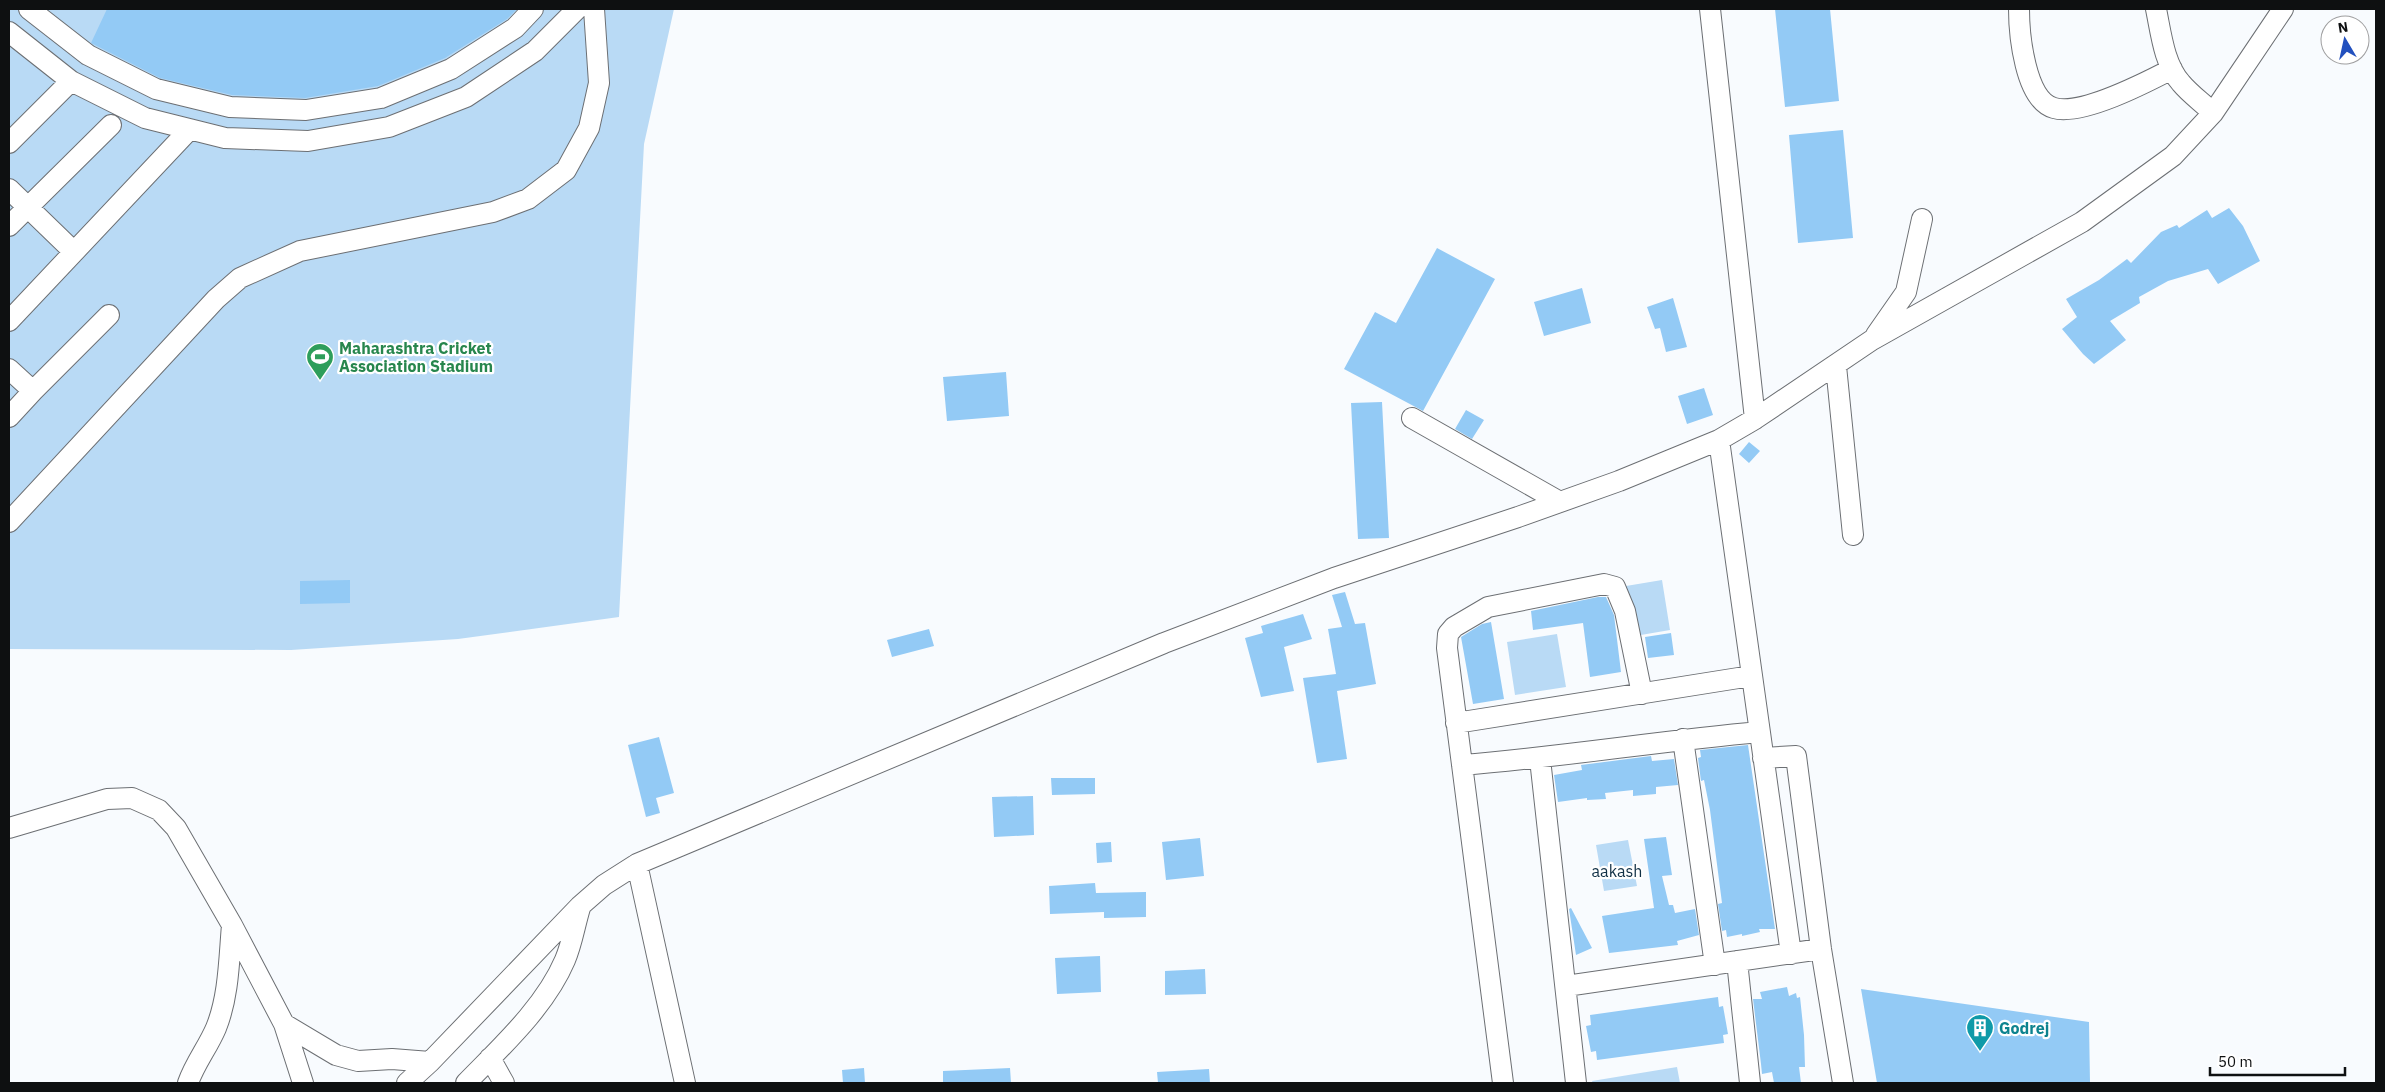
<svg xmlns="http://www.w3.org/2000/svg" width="2385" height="1092" viewBox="0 0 2385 1092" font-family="'IBM Plex Sans',sans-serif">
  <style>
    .green { fill: #b9daf5 }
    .building { fill: #93caf5 }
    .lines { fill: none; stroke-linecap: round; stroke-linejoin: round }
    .minor-casing { stroke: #6c6f73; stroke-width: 22 }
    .minor { stroke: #fff; stroke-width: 20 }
    .labels { text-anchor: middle; stroke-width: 4.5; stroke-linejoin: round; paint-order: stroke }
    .leisure-label { font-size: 16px; font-weight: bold; fill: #27864d; stroke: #fff; text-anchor: start }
    .park-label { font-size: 16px; fill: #123146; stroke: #fff }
    .culture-label { font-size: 16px; font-weight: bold; fill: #0d838f; stroke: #fff; text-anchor: start }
  </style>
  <rect width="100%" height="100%" fill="#f8fbfe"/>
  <path class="green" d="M9,9H674L644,144L619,617L458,639L291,650L9,649Z
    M1662,580L1670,630L1635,636L1626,586Z
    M1557,634L1566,687L1515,695L1507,642Z
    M1628,840L1637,886L1604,891L1596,845Z
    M1677,1067L1680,1083H1593L1592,1081Z"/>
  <path class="building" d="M107,9H517L507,19L445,58L378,86L305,98L232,95L160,78L91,43Z
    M1775,9H1830L1839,101L1785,107Z
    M1843,130L1853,238L1798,243L1789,135Z
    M2229,208L2243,226L2260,261L2218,284L2208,269L2168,281L2139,297L2140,303L2110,321L2126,340L2094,364L2083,354L2062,329L2077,317L2066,299L2099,280L2127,259L2131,263L2161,232L2177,225L2179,228L2207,210L2212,218Z
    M1437,248L1495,279L1423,411L1344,369L1375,312L1396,323Z
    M1582,288L1591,323L1544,336L1534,302Z
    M1673,298L1687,347L1666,352L1660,328L1655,329L1647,307Z
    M1006,372L1009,416L947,421L943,377Z
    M1704,388L1713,415L1687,424L1678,396Z
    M1382,402L1389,538L1358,539L1351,403Z
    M1466,410L1484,420L1472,439L1455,429Z
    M1749,442L1760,451L1749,463L1739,454Z
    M350,580V603L300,604V581Z
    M1345,592L1355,624L1365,623L1376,684L1337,691L1347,759L1317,763L1303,678L1336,674L1328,629L1342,627L1332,595Z
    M1598,597H1606L1614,615L1621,672L1590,677L1583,623L1533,630L1531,611Z
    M1303,614L1312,639L1284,647L1294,691L1261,697L1245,638L1263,633L1261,626Z
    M1491,622L1504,699L1473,704L1461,637L1482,624Z
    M929,629L934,646L892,657L887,640Z
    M1671,633L1674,655L1648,658L1645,637Z
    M659,737L674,793L656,798L660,813L646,817L628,745Z
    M1748,745L1775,929H1759L1760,932L1742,936V934L1727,937L1726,930L1722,931L1718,904L1722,903L1710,810L1704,780L1701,781L1698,758L1701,757L1700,750Z
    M1651,756L1652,761L1674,759L1678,785L1656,787V794L1633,796V790L1605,793L1606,799L1587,800V798L1558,802L1554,775L1582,770L1581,765Z
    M1051,778H1095V794L1052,795Z
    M1033,796L1034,835L994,837L992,797Z
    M1666,837L1672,875L1662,876L1669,905H1673L1675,913L1695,909L1699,935L1677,941L1678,945L1609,953L1602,916L1654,908L1644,839Z
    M1200,838L1204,876L1166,880L1162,842Z
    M1111,842L1112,862L1097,863L1096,843Z
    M1095,883L1096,893L1146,892V917L1104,918V912L1050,914L1049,886Z
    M1571,908L1592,948L1576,955L1569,909Z
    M1100,956L1101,992L1057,994L1055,958Z
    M1205,969L1206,994L1165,995V971Z
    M1787,987L1789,996L1796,993L1797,998L1800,997L1804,1035L1805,1067H1799L1801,1083H1774L1772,1072L1762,1074L1761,1064L1753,999H1762L1760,992Z
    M1861,989L2089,1022L2090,1083H1877Z
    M1718,997L1719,1007L1723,1006L1728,1034L1723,1035L1724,1043L1597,1060L1596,1051L1591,1052L1586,1026L1591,1025L1590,1015Z
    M864,1068L865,1083H843L842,1070Z
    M1010,1068L1011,1083H943V1071Z
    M1209,1069L1210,1083H1158L1157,1072Z"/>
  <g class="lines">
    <defs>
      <path id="minor" d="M29,9L88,55L156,89L230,107L306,110L381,98L451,69L515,28L533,9
        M1710,9L1755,419
        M2019,9C2019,34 2025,100 2054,108C2082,116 2147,82 2172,69
        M2156,9C2161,33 2164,64 2181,83C2190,94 2203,103 2213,113
        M9,32L71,81L145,118L225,138L308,141L389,127L466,97L535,51L577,9
        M9,143L71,81
        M9,189L74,252
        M9,226L111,125
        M9,321L190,129
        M1876,335L1906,292L1922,219
        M1836,366L1853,535
        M9,369L33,391L109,315
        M9,417L33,391
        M1412,418L1560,502
        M1719,440L1791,954
        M9,522L216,299L240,278L300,251L493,212L528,199L566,170L589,128L599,83L594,9
        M1456,723L1751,676
        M1683,739L1715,965
        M1763,758L1796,756L1821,949L1843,1083
        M1540,759L1576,1083
        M1462,765C1561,757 1660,741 1759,732
        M9,828L107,799L132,798L159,810L176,828L232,925L284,1024L303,1083
        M637,864L685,1083
        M1737,961L1750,1083
        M1566,986L1821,949
        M284,1024L336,1055L358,1061L392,1059L430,1062
        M490,1058L504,1083
        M188,1083C195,1063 208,1047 216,1028C229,996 229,959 232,925
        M407,1083L430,1062L580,906L604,885L637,864L1164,643L1334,578L1518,517L1619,481L1719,440L1755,419L1872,340L2082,222L2173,156L2213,113L2283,9
        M466,1083C501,1047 545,1007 565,960C572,944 575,924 580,908
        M1503,1083L1447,648L1448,634L1454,627L1488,607L1604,584L1615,587L1625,611L1642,694"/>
    </defs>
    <use href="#minor" class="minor-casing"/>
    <use href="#minor" class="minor"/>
  </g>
  <defs>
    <symbol id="stadium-pin" viewBox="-11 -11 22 30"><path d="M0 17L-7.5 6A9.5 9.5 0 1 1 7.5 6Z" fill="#2e9e5b" stroke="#fff"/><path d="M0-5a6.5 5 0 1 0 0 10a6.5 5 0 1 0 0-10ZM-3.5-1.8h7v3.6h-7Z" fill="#fff"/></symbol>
    <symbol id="building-pin" viewBox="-11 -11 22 30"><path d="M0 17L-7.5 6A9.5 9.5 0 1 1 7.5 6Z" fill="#0f9aa8" stroke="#fff"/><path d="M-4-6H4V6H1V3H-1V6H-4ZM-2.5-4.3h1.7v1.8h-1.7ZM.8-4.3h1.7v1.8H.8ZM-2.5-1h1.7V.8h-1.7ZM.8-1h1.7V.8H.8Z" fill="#fff"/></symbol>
  </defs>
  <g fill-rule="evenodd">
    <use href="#stadium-pin" x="304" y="341" width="32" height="43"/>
    <use href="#building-pin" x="1964" y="1012" width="32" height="43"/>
  </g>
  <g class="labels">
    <g class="leisure-label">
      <text x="339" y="354">Maharashtra Cricket<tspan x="339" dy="18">Association Stadium</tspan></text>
    </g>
    <g class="park-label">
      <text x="1617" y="877">aakash</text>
    </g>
    <g class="culture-label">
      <text x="1999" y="1034">Godrej</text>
    </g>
  </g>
  <rect width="2385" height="1092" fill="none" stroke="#0e1011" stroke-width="20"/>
  <g transform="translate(2345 40) rotate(351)"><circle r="24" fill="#ffffff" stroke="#9f9fa0"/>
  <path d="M0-4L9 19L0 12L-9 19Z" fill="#2250be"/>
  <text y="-8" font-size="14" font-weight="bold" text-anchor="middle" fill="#0e1011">N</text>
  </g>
  <path d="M2210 1067v8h135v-8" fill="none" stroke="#0e1011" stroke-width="2.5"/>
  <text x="2218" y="1067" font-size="15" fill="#0e1011" stroke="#ffffff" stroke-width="4" paint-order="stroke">50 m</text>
</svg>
